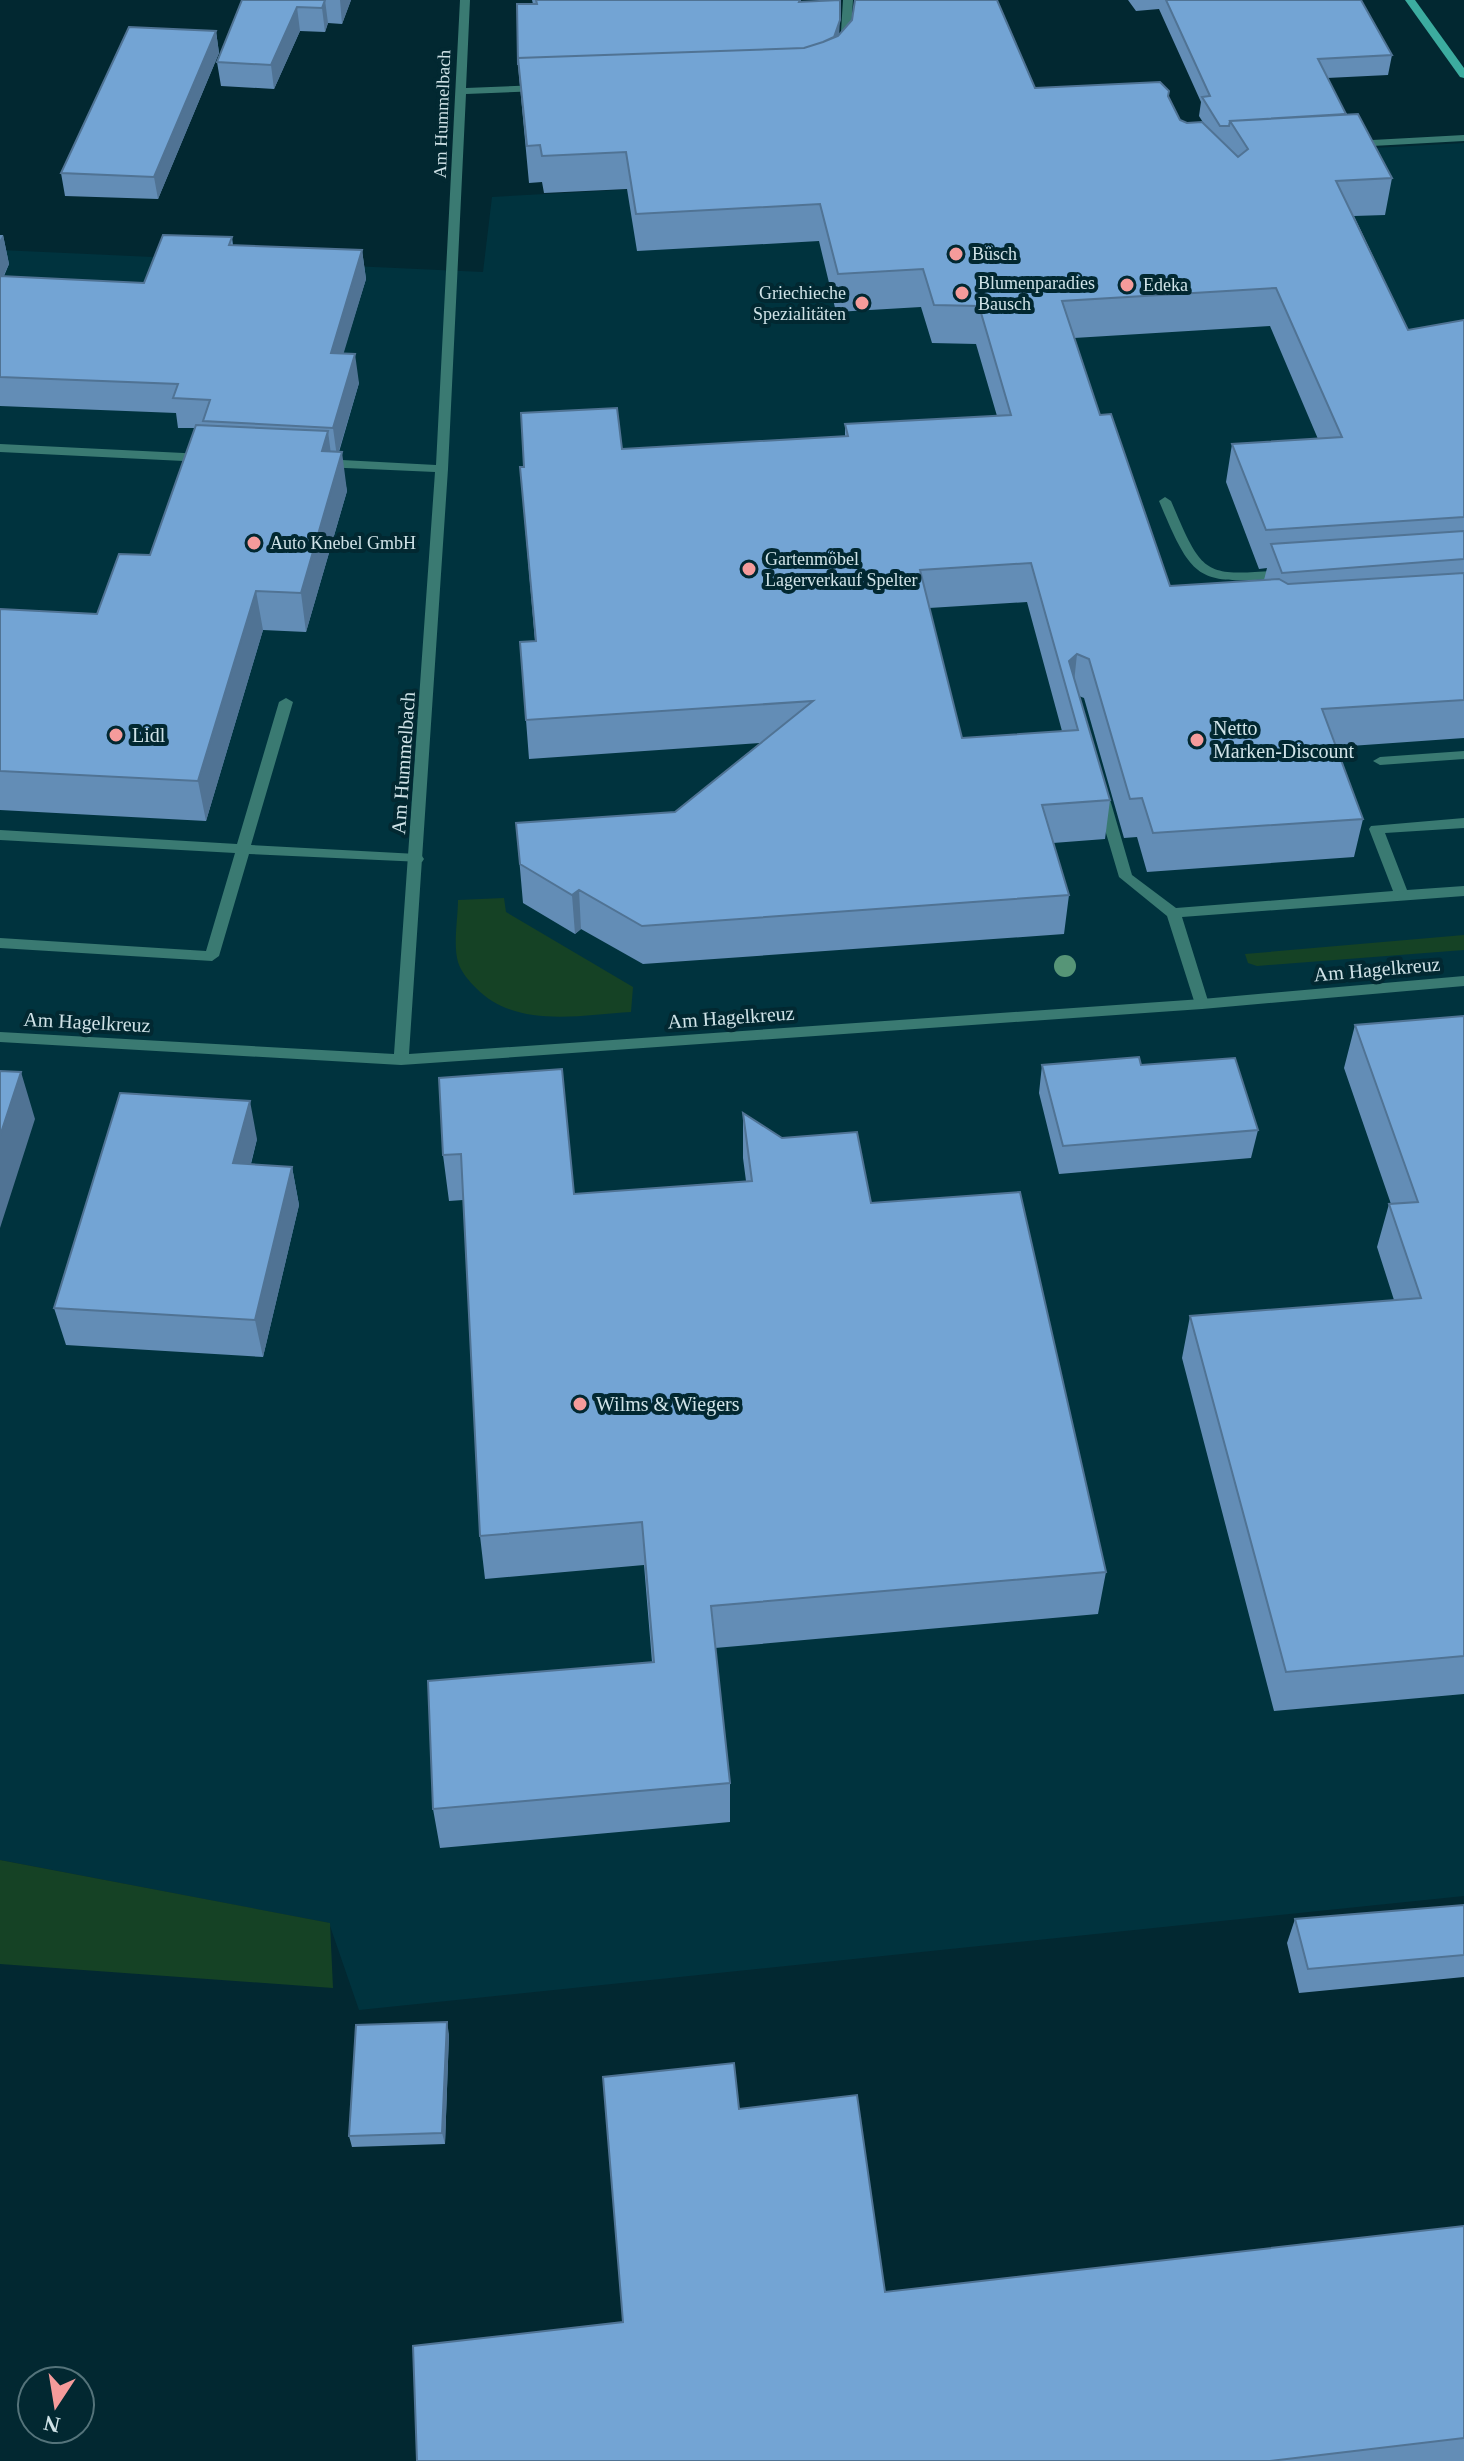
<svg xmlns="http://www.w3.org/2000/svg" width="1464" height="2461" viewBox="0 0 1464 2461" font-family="'Times New Roman',serif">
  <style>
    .built { fill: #00333e }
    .green { fill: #154225 }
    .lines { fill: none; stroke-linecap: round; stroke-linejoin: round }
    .lane { fill: #3a7a72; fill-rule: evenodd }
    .street { fill: #3a7a72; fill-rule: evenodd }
    .secondary { fill: #3cac9f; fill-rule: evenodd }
    .tree { fill: #569577 }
    .wall { fill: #638db6; fill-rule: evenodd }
    .shaded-wall { fill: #507394 }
    .building { fill: #73a4d4; stroke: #507394; stroke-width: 2; fill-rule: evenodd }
    .poi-dot { fill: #f59b9b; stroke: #022831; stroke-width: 3 }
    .labels { text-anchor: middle; stroke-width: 8; stroke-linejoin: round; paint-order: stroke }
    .far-street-label { font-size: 18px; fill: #d0e3e8; stroke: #022831 }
    .far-poi-label { font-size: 18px; fill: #d0e3e8; stroke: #022831; text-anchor: start }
    .poi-label { font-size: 20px; fill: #d0e3e8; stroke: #022831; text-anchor: start }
    .street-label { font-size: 20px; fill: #d0e3e8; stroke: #022831 }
  </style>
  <rect width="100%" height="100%" fill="#022831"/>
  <path class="built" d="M1464,143V1896L359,2010L329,1923L0,1860V250L483,272L492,197Z"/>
  <path class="green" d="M504,898L506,912L633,987L631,1012C580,1015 516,1029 476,988C469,981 461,972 458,962C453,945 458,918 458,900Z
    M1464,935V950L1257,966L1248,963L1245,954Z
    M0,1860L330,1923L333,1988L0,1964Z"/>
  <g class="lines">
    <path class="lane" d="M1464,135V141L1354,147L1349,144L1354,141Z
      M1165,497L1171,501C1204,578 1203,576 1287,570L1293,574L1287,578C1197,584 1194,584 1159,501Z
      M286,698L293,702L251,845L417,854L422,856L424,859L422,862L249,854L219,956L212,961L0,948V938L206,951L235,853L0,840V830L237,844L279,702Z
      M1464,751V759L1380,765L1373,761L1380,757Z
      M1102,791L1109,796L1132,875L1176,908L1393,891L1369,829L1371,826L1464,818V828L1385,833L1407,890L1464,886V896L1182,917L1209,1004L1202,1009L1195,1004L1167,916L1119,877L1095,796Z"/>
    <path class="street" d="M460,0H470L466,88L540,85L545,88L540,91L466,94L448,469L409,1054L1202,999L1464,976V986L1202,1009L401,1065L0,1042V1032L394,1054L435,472L323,467L317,463L323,459L436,465Z
      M843,0H853L850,47L845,50L840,47Z
      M0,444L204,454L210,458L204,462L0,452Z"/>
    <path class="secondary" d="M1405,0H1415L1464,68V78L1460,77Z"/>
  </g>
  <circle class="tree" cx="1065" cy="966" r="11"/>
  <path class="wall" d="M242,0H351L342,24L328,23L325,32L300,31L274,89L221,86L217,62Z
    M532,0H801V1L839,34L1035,88L1168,96L1180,120L1187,123L1204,124L1199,116L1201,102L1159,9L1136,11L1128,0H1361L1392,55L1388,75L1327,78L1346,114L1392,178L1385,215L1354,216L1408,330L1464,320V738L1336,747L1363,819L1354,857L1147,872L1137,837L1124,838L1084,698L1079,696L1110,800L1105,839L1053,843L1069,895L1064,934L643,964L581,929L575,934L523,903L516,823L675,812L760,743L529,759L520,642L535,641L520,467L622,449L845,436V424L997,416L976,344L932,343L921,307L836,312L819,241L637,251L627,189L544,193L542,182L529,183L518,65L533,4ZM1270,326L1318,439L1232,444L1226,482L1259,569L1267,568L1264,580L1170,586L1100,415L1074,338ZM1027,602L1062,731L962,738L929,608Z
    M216,31L219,53L158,199L65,196L61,173Z
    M0,235H3L9,264L4,276L144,283L232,237L233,245L362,250L366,279L343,353L359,383L339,452L347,491L306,632L263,630L206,821L0,810V609L97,614L150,555L195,428H178L176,413L0,406Z
    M1464,1016V1694L1274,1711L1182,1358L1190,1316L1394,1300L1377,1247L1389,1204H1391L1344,1068L1355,1025Z
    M1042,1065H1141L1258,1130L1251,1158L1059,1174L1039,1093Z
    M439,1078L574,1194L746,1181L743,1158V1113L871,1203L1106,1572L1098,1614L715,1648L730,1783V1822L440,1848L433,1809L652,1662L644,1565L485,1579L480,1536L463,1200L449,1201L443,1155Z
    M257,1139L251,1164L292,1167L299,1205L263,1357L66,1345L54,1308Z
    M1464,1905V1977L1299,1993L1287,1943L1295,1919Z
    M449,2034L445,2144L352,2147L349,2136Z
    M739,2109L885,2292L1464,2226V2461H417L623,2322Z"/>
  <path class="shaded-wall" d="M325,0L328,23L325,32L322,8Z
    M340,0H351L342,24Z
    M297,7L300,31L274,89L271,65Z
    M840,20L839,38L817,67Z
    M216,31L219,53L158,199L154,177Z
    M3,235L9,264L0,283V240Z
    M362,250L366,279L335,382L331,353Z
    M355,354L359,383L337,457L333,428Z
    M328,431L333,470L322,451Z
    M342,452L347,491L306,632L301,593Z
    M256,591L263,630L206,821L198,781Z
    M1077,654L1073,692L1069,661Z
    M579,890L581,929L575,934L572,895Z
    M21,1072L35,1119L0,1228V1136Z
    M250,1101L257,1139L241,1201L233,1163Z
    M292,1167L299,1205L263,1357L255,1320Z
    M447,2022L449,2034L445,2144L442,2133Z"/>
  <path class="building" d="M242,0H325L322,8L297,7L271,65L217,62Z
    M536,0H800L799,2L840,0V20L834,37L823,42L804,48L518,58V65L517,4H537Z
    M855,0H997L1035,88L1160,82L1169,91L1168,96L1180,120L1187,123L1202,122L1238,157L1248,149L1230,121L1358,114L1392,178L1336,181L1408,330L1464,320V517L1266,530L1232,444L1342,437L1276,288L1062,301L1100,415L1111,414L1170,586L1279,579L1288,584L1464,573V700L1322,709L1363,819L1153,833L1142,798L1130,799L1089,659L1077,654L1069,661L1110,800L1042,805L1069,895L642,926L579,890L572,895L520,864L516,823L675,812L813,701L526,720L520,642L536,641L520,467H524L521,413L617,408L622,449L848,436L845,424L1011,415L979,306L934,305L923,269L838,274L820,204L636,214L626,152L542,156L540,145L527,146L518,58L804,48L823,42L838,36L852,20ZM1031,563L1078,730L962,738L920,570Z
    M1166,0H1361L1392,55L1318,59L1346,114L1230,121L1229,126H1220L1202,97L1210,96Z
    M129,27L216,31L154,177L61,173Z
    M163,235L232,237L229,245L362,250L331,353L355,354L333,428L203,421L210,400L173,398L178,384L0,377V276L144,283Z
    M196,425L328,431L322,451L342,452L301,593L256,591L198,781L0,771V609L97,614L119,554L150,555Z
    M1464,531V559L1282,573L1271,544Z
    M1464,1016V1656L1286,1672L1190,1316L1421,1298L1389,1204L1418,1202L1355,1025Z
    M1139,1057L1141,1065L1235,1058L1258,1130L1063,1146L1042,1065Z
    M562,1069L574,1194L752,1181L743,1113L782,1138L857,1132L871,1203L1020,1192L1106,1572L711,1606L730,1783L433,1809L428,1681L654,1662L642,1522L480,1536L461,1154L443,1155L439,1078Z
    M0,1071L21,1072L0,1136Z
    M120,1093L250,1101L233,1163L292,1167L255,1320L54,1308Z
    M1464,1905V1955L1308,1969L1295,1919Z
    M447,2022L442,2133L349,2136L356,2025Z
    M734,2063L739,2109L857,2095L885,2292L1464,2226V2438L1270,2461H417L413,2346L623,2322L603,2077Z"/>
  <g class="poi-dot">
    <circle cx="956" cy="254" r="8"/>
    <circle cx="1127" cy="285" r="8"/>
    <circle cx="962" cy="293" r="8"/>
    <circle cx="862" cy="303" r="8"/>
    <circle cx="254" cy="543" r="8"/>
    <circle cx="749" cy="569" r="8"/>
    <circle cx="116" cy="735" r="8"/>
    <circle cx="1197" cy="740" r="8"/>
    <circle cx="580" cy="1404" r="8"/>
  </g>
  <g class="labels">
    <g class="far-street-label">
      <text transform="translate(442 114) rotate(-88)" y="6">Am Hummelbach</text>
    </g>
    <g class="far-poi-label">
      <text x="972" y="260">Büsch</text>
      <text x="978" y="289">Blumenparadies<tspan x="978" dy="21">Bausch</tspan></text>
      <text x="1143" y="291">Edeka</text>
      <text x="846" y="299" text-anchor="end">Griechieche<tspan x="846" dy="21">Spezialitäten</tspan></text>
      <text x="270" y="549">Auto Knebel GmbH</text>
      <text x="765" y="565">Gartenmöbel<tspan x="765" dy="21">Lagerverkauf Spelter</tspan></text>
    </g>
    <g class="poi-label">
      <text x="1213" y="735">Netto<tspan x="1213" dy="23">Marken-Discount</tspan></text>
      <text x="132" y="742">Lidl</text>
      <text x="596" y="1411">Wilms &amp; Wiegers</text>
    </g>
    <g class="street-label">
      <text transform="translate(403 763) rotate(-86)" y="7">Am Hummelbach</text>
      <text transform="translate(1377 969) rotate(-5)" y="7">Am Hagelkreuz</text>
      <text transform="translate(731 1017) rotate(-4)" y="7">Am Hagelkreuz</text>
      <text transform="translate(87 1022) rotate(3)" y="7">Am Hagelkreuz</text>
    </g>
  </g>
  <g transform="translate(56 2405) rotate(192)"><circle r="38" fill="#022831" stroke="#54737a" stroke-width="2"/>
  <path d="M0-6L14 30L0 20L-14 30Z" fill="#f59b9b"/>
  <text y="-12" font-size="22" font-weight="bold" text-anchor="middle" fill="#d0e3e8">N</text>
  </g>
</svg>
